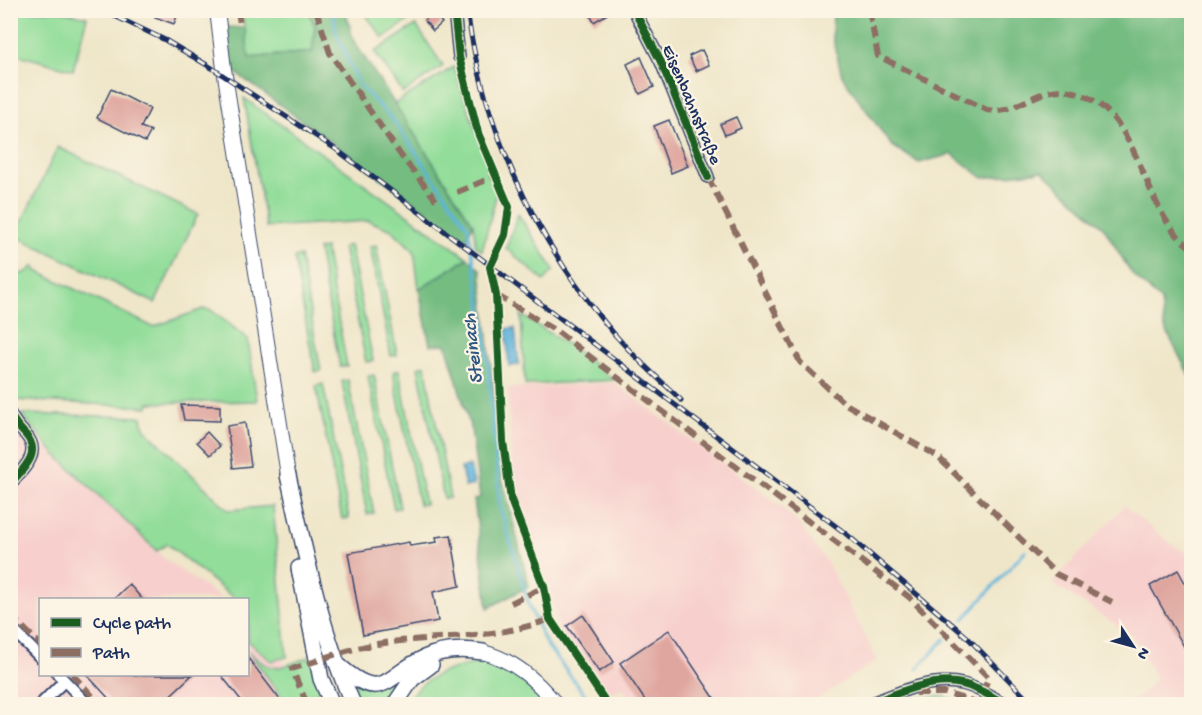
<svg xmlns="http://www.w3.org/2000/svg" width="1202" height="715" viewBox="0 0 1202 715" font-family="'Gochi Hand',sans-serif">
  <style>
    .built { fill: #f7d0cd }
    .green { fill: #91dd99; stroke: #56867c; stroke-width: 1.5 }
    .forest { fill: #74bc81; stroke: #487670; stroke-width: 1.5 }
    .water { fill: #5db4da; stroke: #3c729c; stroke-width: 1.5 }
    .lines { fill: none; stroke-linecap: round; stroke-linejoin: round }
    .stream { stroke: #5db4da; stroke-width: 3 }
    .building { fill: #dfa69f }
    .minor-casing { stroke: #3b4a6e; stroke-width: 14 }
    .major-casing { stroke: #3b4a6e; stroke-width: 16 }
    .highway-casing { stroke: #3b4a6e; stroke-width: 18 }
    .minor { stroke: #fff; stroke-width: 10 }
    .major { stroke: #fff; stroke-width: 14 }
    .highway { stroke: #fff; stroke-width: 15 }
    .rail-casing { stroke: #1b2f5e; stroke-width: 5 }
    .rail { stroke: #fcf5e5; stroke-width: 3; stroke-dasharray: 9; stroke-linecap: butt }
    .quiet { stroke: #8d6e63; stroke-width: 6; stroke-dasharray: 12 6; stroke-linecap: butt }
    .cycleway-casing { stroke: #fcf5e5; stroke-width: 11 }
    .cycleway { stroke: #1b5e20; stroke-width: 8 }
    .labels { text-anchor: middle; stroke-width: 4.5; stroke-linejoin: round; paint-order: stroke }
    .street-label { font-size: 18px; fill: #1b2f5e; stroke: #fcf5e5 }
    .water-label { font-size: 20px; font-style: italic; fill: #2f5783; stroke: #fcf5e5 }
  </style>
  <rect width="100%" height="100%" fill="#fcf5e5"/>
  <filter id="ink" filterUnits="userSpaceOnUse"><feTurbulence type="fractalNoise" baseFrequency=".0167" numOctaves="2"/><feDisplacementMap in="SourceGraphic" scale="12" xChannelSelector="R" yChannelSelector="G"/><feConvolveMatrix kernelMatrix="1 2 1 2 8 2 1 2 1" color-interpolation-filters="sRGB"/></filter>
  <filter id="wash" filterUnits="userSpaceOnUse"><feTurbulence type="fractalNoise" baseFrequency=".008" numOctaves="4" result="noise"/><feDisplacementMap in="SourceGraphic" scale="24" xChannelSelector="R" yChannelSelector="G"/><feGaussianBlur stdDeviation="1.35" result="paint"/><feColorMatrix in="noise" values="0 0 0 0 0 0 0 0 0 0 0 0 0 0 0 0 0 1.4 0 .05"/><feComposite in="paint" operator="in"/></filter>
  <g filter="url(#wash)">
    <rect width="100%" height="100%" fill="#efe6c9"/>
    <path class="built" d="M615,383L782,507L801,526L829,566L877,660L810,704H634L623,688L606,694L558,628L550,589L517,496L512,466L508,388Z
      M10,412L165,559L222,599L40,600V674H248V620L281,656L305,704H11Z
      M1124,506L1177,548L1191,554V704H1131L1156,679L1132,635L1052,583Z"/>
    <path class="green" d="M10,11H62L87,17L73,70L11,53Z
      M242,11H308L315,26L313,52L248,58Z
      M363,11H422L383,38Z
      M416,25L443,66L403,93L375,52Z
      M454,67L497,192L482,251L476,246L473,224L394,104Z
      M244,98L468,258L419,289L414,251L392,230L369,221L266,227Z
      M58,147L198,214L155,303L15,236Z
      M518,214L554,270L544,281L506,248Z
      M350,245L373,361L366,362L343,247Z
      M376,245L397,355L391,356L370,246Z
      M325,248L347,366L340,367L318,249Z
      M300,256L321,371L315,372L294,258Z
      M34,266L37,271L153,327L203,309L211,310L248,339L257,401L148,403V407L15,400L10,391L11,277L27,272Z
      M521,315L570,346L614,380L525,385Z
      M425,365L450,498L444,499L418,367Z
      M399,370L425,504L419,505L393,372Z
      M374,375L400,508L394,509L368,376Z
      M348,380L374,513L367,514L342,381Z
      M323,384L349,518L342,519L316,386Z
      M22,414L142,417L144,428L228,510L273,506L287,657L271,661L248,641V600L235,599L167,544L157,551L54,453Z
      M248,651C274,676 278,667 310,657L324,704H287Z
      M482,662C509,668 528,684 546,704H405C422,675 451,668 482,662Z
      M402,680L388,704H361L351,684Z
      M944,696L964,704H899L917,698Z"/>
    <path class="forest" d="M308,11H346L353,40L473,224L466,240L232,70L227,27L245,28L249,58L312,52L315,26Z
      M833,11H1191V379L1164,326L1161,301L1132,274L1104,228L1042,171L983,178L952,154L919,163L891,145L842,76L832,35Z
      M468,258L481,270L503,482L529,586L488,608L474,499L480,498L471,429L446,344L430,345L419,289Z"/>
    <path class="water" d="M515,328L519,365L509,366L506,329Z
      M470,466L474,485L465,487L461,468Z"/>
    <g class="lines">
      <path class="stream" d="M333,10L336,32L359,85L393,120L468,227L484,322L500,507L530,608L546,644L592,704
        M964,619L1025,551
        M917,669L945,639"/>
    </g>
    <g id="blocks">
      <path class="building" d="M157,10H179L174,24L155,17Z
        M587,10H614L594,22Z
        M434,12L442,23L433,31L424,20Z
        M702,50L709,65L696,71L689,56Z
        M641,57L654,87L640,94L627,64Z
        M111,89L150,109L141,127L151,131L145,142L97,118Z
        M736,117L741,128L725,135L720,124Z
        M669,120L688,166L671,173L654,126Z
        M181,405L220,406V421L184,420Z
        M245,423L251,466L233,468L227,426Z
        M207,432L220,446L210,455L197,442Z
        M451,535L460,586L433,592L438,621L363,635L348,553L409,542L410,546L437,542L436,537Z
        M1178,570L1191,594V659L1150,586Z
        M129,584L143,600H113Z
        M583,615L614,662L599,672L567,626Z
        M669,630L719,705H648L620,663Z
        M248,658L284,705H245L221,675H248Z
        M87,675H192L160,705H115Z"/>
    </g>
  </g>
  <g filter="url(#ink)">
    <use href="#blocks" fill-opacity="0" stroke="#3b4a6e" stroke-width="1.5"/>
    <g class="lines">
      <defs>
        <path id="minor" d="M454,10L459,57
          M634,10L661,62L708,177
          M10,414C14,422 19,428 25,434C43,453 23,469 10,484
          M10,627L40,657
          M58,674L87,704
          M41,704L64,681
          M870,704C897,693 932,677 962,684C977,687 992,697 1005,704"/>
        <path id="major" d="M217,10L224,69L288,475
          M483,652C515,661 535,679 556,704"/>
        <path id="highway" d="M288,475C305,553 321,631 353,704
          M299,568L321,679L332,704
          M337,664C383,705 384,677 424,658C443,649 463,649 483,652
          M395,704L412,679L431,665"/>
      </defs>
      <use href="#minor" class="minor-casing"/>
      <use href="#major" class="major-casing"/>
      <use href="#highway" class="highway-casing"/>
      <use href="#minor" class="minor"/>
      <use href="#major" class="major"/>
      <use href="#highway" class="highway"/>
      <defs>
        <path id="rail" d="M102,10L165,40L212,68L337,150L845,533L967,637L1032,704
          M467,10C483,124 530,230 602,319C625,349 654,374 681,400"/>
      </defs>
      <use href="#rail" class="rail-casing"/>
      <use href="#rail" class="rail"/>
      <path class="quiet" d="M238,10L240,25
        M316,10L330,53L402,157L436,200
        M869,10L878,56L987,110C1017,115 1040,84 1070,91C1144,107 1139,214 1192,248
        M1190,10L1192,25
        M708,177L800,362L844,403L938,457L1056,574L1112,602
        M457,192L496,176
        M496,295L556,331L909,597L989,678L982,692L986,704
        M511,603L544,587
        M10,615L40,644
        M72,674L100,704
        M916,693H945L980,704
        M307,704L292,669C320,660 347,649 377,644C434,635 496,640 550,619L552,622"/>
      <defs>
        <path id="cycleway" d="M454,10L459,57L478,133L509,207L505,235L490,267L496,295L503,441L511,500L544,587L550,619L607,704
          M634,10L661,62L708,177
          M10,414C14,422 19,428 25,434C43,453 23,469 10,484
          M870,704C897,693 932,677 962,684C977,687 992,697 1005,704"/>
      </defs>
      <use href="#cycleway" class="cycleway-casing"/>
      <use href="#cycleway" class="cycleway"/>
    </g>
  </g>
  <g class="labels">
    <g class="street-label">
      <text transform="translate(693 104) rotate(67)" y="6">Eisenbahnstraße</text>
    </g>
    <g class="water-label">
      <text transform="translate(471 349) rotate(-96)" y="7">Steinach</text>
    </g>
  </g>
  <rect width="1202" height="715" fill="none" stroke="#fcf5e5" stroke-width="36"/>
  <rect x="39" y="598" width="210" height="78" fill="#fcf5e5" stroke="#a2a6af" stroke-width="1.5"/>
  <rect x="51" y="618" width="30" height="9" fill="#1b5e20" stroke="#a2a6af" stroke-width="1.5"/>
  <text x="93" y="628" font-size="18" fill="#1b2f5e">Cycle path</text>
  <rect x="51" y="648" width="30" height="9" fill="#8d6e63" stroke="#a2a6af" stroke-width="1.5"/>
  <text x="93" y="658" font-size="18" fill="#1b2f5e">Path</text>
  <g transform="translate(1133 646) rotate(126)" stroke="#fcf5e5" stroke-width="4.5" paint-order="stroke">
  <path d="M0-4.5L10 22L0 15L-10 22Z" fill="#1b2f5e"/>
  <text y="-9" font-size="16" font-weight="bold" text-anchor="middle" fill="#1b2f5e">N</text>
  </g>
</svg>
